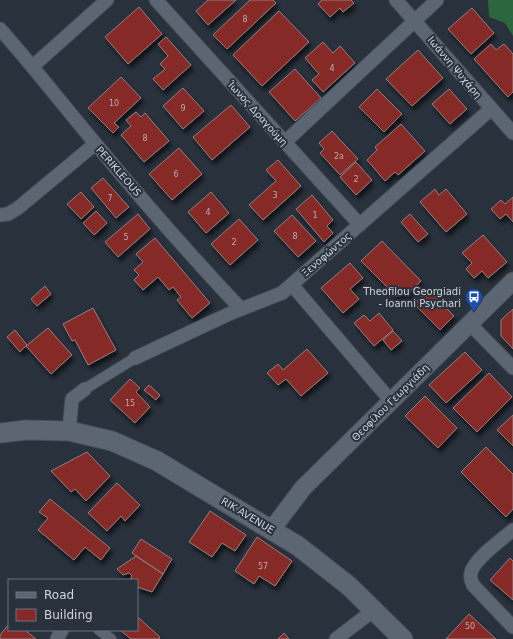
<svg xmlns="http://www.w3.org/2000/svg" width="513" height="639" viewBox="0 0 513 639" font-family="'DejaVu Sans',sans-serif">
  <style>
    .green { fill: #2c663f }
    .building { fill: #852928; stroke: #927f7d; filter: url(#shadow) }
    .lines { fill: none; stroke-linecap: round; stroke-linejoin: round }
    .pedestrian-casing { stroke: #464e57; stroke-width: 12 }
    .minor-casing { stroke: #464e57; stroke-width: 15 }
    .tertiary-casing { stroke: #464e57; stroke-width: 19 }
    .secondary-casing { stroke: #464e57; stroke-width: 21 }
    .pedestrian { stroke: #5c6672; stroke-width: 10 }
    .minor { stroke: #5c6672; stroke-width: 13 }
    .tertiary { stroke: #5c6672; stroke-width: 17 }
    .secondary { stroke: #5c6672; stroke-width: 19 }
    .labels { text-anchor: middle; stroke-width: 4; stroke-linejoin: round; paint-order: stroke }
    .number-label { font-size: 8px; fill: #bdabb0 }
    .street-label { font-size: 10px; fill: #d0d6dd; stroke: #28313c }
    .poi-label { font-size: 10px; fill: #d0d6dd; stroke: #28313c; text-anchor: end }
  </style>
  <defs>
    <filter id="shadow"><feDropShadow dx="2.5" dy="4.5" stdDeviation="2" flood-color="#0009"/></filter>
  </defs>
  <rect width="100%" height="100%" fill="#28313c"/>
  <path class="green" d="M488,0H513V36L505,23L489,17Z"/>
  <path class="building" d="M208,0H236L208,25L196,11Z
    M250,0H273L276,3L227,49L213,35Z
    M322,0H351L354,3L343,12L340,8L330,17L318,4Z
    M139,7L162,34L128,64L105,37Z
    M472,8L494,33L471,54L448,29Z
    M279,11L309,42L262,86L233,55Z
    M166,37L191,65L163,90L153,79L165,69L160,64L168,56L158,44Z
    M323,42L333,53L340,46L355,63L323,92L312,80L319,74L305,58Z
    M491,44L496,50L504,44L513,54V92L508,97L474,59Z
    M418,50L443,78L412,106L386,79Z
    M295,69L321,98L295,121L269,92Z
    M121,77L141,98L114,123L119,127L113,133L88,108Z
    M183,88L204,111L183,129L163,106Z
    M377,89L402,114L384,132L359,107Z
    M449,89L467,109L450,124L432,104Z
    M231,105L250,127L212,160L193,137Z
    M136,112L141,117L145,113L169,141L144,162L121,135L131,126L126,120Z
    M401,124L425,151L398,175L395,172L385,181L367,160L377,150L375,147Z
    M332,131L358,159L340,175L320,153L324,149L319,143Z
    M179,148L202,174L172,200L149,174Z
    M278,160L301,186L263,220L249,205L276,181L266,170Z
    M356,162L372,180L356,195L340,177Z
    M103,178L129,207L116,218L91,188Z
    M435,189L439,195L446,189L467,214L446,232L420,202Z
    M81,192L94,207L81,219L67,204Z
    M211,192L229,213L206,233L188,212Z
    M312,195L333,220L327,226L333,233L324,242L296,209Z
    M513,197V222L506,214L500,219L491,209L501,200L505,204Z
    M96,211L107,223L94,235L83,223Z
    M138,214L150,229L118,257L105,242Z
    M410,214L428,234L418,242L401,222Z
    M292,215L316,241L298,257L274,231Z
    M239,219L258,240L230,265L211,244Z
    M483,235L507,262L488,278L482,271L474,278L466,269L472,263L462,253Z
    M155,238L210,303L192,318L177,300L181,297L173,287L169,290L158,277L143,290L134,280L139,275L134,270L143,262L136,254Z
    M382,241L421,281L405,296L401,292L397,297L361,261Z
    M350,263L363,278L350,289L359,299L343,313L321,288Z
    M45,286L51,294L37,306L31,299Z
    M429,290L454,316L440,330L414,304Z
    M93,308L116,350L88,365L75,340L72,341L63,324Z
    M513,309V349L501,336V320Z
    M379,313L393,330L374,346L354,323L364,315L370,321Z
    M48,328L72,355L51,374L26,346Z
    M15,330L27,345L20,352L7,337Z
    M393,331L402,341L391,350L383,340Z
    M307,349L328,373L301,396L286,379L278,385L267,373L278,364L283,370Z
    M465,352L482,370L446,403L429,385Z
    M489,373L512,397L477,432L453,408Z
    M130,379L140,388L136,392L150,407L135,423L110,400Z
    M149,385L160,395L156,400L144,390Z
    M425,396L457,428L438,448L405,416Z
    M513,415V446L497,430Z
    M486,447L513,474V509L506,517L461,472Z
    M87,452L110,476L86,501L75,489L71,492L51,471Z
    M117,483L140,505L125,521L121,516L107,531L88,513Z
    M50,499L110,548L101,560L85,547L74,560L38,530L48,518L39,512Z
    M210,511L246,535L235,551L222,543L212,557L189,542Z
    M257,537L292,561L275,586L259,576L254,584L235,571Z
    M141,539L172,559L163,574L132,553Z
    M136,556L163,574L152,592L137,587V580H130L132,576L129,573L123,575L117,569Z
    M510,558L513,561V600L490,580Z
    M469,614L496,639H446Z
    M139,618L160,637L159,639H131L120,630H137V621Z
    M9,624V630H25L36,639H0V635Z
    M284,633L289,639H278Z"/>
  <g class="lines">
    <defs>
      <path id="pedestrian" d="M85,389L135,358
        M99,630L111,639"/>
      <path id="minor" d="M156,0L360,225
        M396,0L513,133
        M0,29C33,66 63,105 95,143C142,200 191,256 241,309
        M33,66L107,0
        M285,142L437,0
        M0,215L8,214L18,208L95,144
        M292,285L391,401
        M470,324L513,368
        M135,358L231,313L282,293L491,109
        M69,431L72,399L85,389
        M513,530C502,539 473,560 471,573C470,577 471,581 473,585L513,627
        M57,639L62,630
        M336,639L374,610"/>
      <path id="tertiary" d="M272,529L303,488L513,281"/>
      <path id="secondary" d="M0,433L26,430L69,431L112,441L157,461L298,546L349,586L403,639"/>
    </defs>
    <use href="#pedestrian" class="pedestrian-casing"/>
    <use href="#minor" class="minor-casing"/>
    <use href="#tertiary" class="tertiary-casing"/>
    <use href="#secondary" class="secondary-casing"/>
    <use href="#pedestrian" class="pedestrian"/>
    <use href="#minor" class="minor"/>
    <use href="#tertiary" class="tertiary"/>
    <use href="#secondary" class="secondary"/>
  </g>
  <defs>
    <symbol id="bus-pin" viewBox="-11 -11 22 30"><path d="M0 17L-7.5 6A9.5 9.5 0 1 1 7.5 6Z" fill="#1a4fb4" stroke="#28313c"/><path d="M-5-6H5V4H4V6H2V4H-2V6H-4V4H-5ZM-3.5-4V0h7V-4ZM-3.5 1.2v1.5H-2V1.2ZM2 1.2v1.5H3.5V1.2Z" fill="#fff"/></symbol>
  </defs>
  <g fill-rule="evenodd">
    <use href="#bus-pin" x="464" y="287" width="20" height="27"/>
  </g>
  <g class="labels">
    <g class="number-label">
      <text x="245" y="22">8</text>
      <text x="332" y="71">4</text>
      <text x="114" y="106">10</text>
      <text x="183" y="111">9</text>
      <text x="145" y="141">8</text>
      <text x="339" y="159">2a</text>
      <text x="176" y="177">6</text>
      <text x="356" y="182">2</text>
      <text x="275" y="198">3</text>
      <text x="110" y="201">7</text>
      <text x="208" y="215">4</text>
      <text x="315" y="218">1</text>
      <text x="295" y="239">8</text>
      <text x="126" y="240">5</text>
      <text x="234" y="245">2</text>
      <text x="130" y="406">15</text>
      <text x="263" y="569">57</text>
      <text x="470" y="629">50</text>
    </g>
    <g class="street-label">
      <text transform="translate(455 67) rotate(50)" y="4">Ιωάννη Ψυχάρη</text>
      <text transform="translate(258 113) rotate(48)" y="4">Ίωνος Δραγούμη</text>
      <text transform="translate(119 171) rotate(49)" y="4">PERIKLEOUS</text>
      <text transform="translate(326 254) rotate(-41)" y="4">Ξενοφώντος</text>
      <text transform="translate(390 402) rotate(-45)" y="4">Θεοφίλου Γεωργιάδη</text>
      <text transform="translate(248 515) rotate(31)" y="4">RIK AVENUE</text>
    </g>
    <g class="poi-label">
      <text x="461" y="295">Theofilou Georgiadi<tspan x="461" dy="12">- Ioanni Psychari</tspan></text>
    </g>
  </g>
  <rect x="8" y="579" width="130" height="52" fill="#28313c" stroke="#6b737c"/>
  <rect x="16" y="592" width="20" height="6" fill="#5c6672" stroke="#6b737c"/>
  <text x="44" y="599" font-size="12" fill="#d0d6dd">Road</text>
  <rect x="16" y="609" width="20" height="12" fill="#852928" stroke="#6b737c"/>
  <text x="44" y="619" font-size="12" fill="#d0d6dd">Building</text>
</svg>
